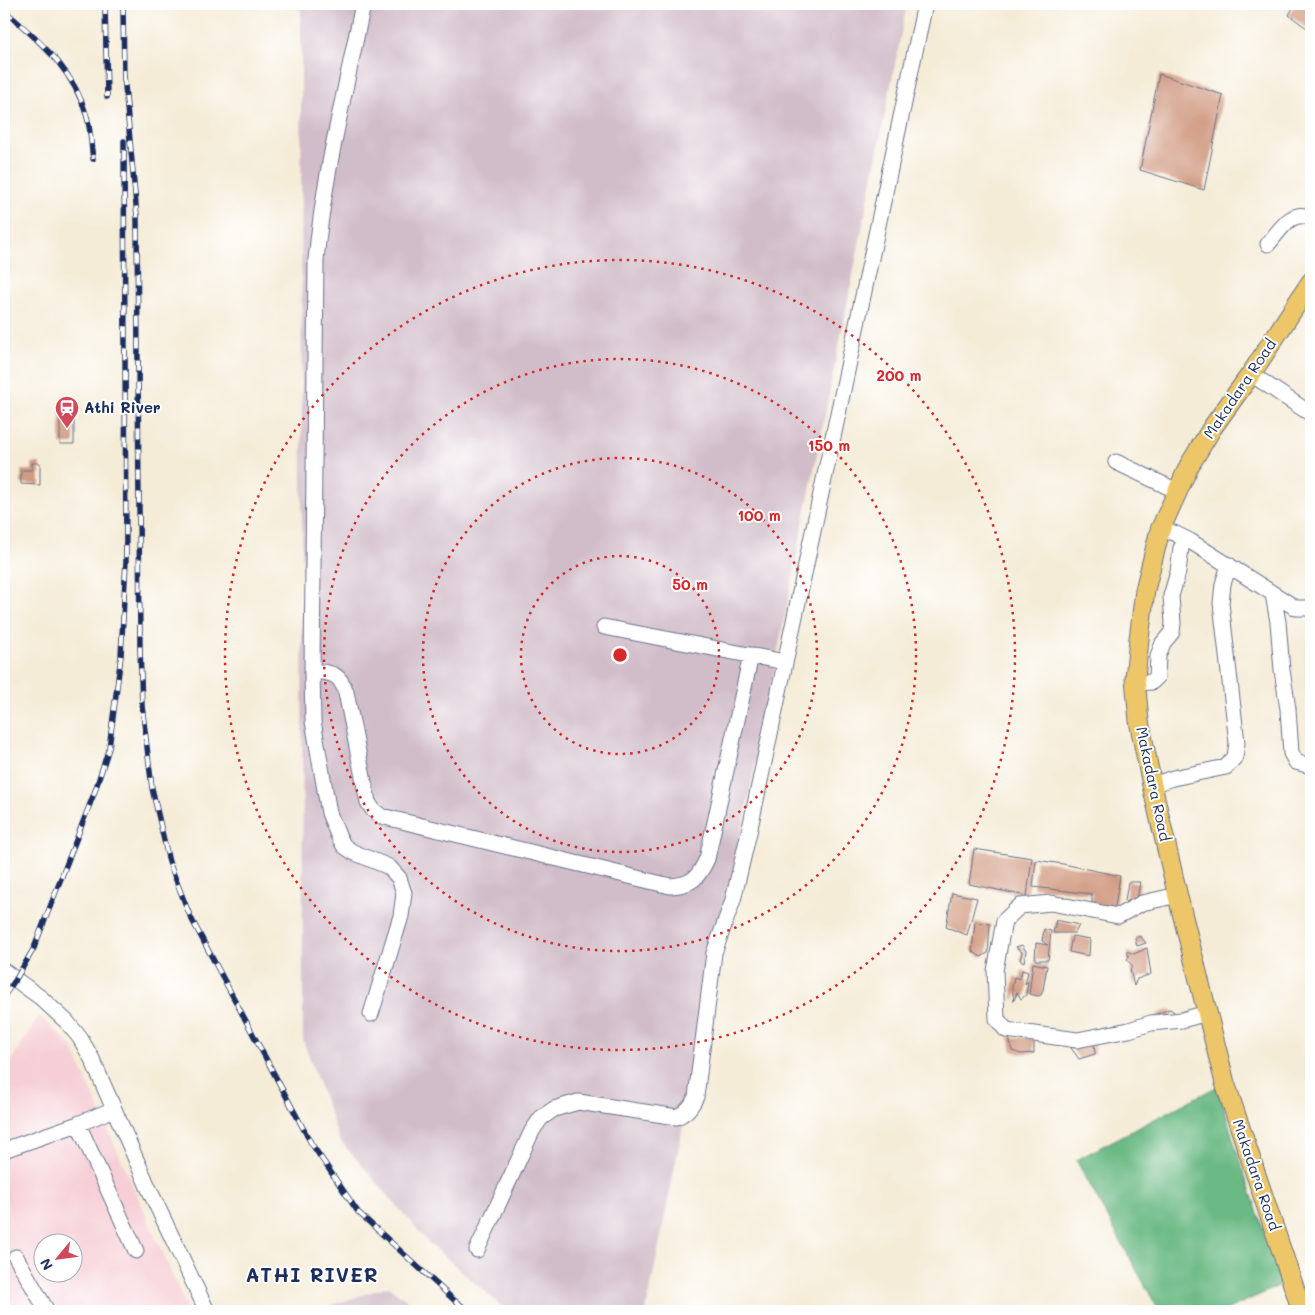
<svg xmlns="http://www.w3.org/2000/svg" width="1315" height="1315" viewBox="0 0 1315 1315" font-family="Mali,sans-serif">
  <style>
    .built { fill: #f6cfd6; fill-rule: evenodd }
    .industrial { fill: #d1bdc9 }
    .forest { fill: #6ab984; stroke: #427471 }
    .building { fill: #d19b83 }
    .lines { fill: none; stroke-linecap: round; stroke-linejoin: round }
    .minor-casing { stroke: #677189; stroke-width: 17 }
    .major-casing { stroke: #677189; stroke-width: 21 }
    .minor { stroke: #fff; stroke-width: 15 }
    .major { stroke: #ecc669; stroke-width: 19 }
    .rail-casing { stroke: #1b2f5e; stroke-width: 5.5 }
    .rail { stroke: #fff; stroke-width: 4; stroke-dasharray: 11; stroke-linecap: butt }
    .ring { fill: none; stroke: #d62828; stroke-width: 2.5; stroke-dasharray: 2.5 5 }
    .labels { text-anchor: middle; stroke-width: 4; stroke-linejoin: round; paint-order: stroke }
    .street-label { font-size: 15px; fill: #1b2f5e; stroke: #fff }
    .poi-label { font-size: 15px; font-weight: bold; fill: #1b2f5e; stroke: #fff; text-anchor: start }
    .district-label { font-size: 20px; font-weight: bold; letter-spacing: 1px; fill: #1b2f5e; stroke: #fff }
    .centre { fill: #d62828; stroke: #fff; stroke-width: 2.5 }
    .ring-label { font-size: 15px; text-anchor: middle; font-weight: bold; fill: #d62828; stroke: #fff; stroke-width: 4; stroke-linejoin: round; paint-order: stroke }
  </style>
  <rect width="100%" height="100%" fill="#fff"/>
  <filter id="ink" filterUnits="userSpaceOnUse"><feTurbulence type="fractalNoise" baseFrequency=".02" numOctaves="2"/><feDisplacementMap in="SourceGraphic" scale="10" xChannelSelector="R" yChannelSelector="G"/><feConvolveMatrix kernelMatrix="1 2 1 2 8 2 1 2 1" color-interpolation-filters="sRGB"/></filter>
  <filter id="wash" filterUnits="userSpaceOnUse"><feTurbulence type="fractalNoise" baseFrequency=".0096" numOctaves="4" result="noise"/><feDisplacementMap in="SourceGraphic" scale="20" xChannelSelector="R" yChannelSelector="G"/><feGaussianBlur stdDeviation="1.12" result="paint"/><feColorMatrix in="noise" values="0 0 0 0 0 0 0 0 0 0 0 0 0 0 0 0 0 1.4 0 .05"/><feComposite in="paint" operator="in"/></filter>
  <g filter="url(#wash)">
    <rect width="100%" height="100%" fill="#f5ecd8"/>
    <path class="built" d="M39,1016L71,1045L188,1311H4V1073ZM42,1242H72V1272H42Z"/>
    <path class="industrial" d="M301,4H907L646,1311H507L428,1242L339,1139L303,1040Z
      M388,1286L421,1311H316Z"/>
    <path class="forest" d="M1218,1086L1238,1156L1283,1284L1224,1311H1159L1076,1160Z"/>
    <g id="blocks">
      <path class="building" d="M1295,4H1302L1311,10V31L1289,15Z
        M1159,74L1223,95L1204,190L1140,170Z
        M60,413H74V444H60Z
        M32,463H40V485L21,484V470H32Z
        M974,849L1032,858L1027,896L969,884Z
        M1036,860L1063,864L1120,876L1114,913L1092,906V894L1033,887Z
        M1128,882H1140L1136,906L1125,901Z
        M952,893L977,898L967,935L946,927Z
        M1056,920L1079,925L1075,933H1053Z
        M975,922L990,924L988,953L981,957L972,951Z
        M1044,929L1051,931L1048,960H1035L1036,943L1048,945L1042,941Z
        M1072,936L1090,939L1089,956L1069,952Z
        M1140,936L1146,943L1137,946L1135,938Z
        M1022,945L1026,951L1024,962L1020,960L1022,952L1016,947Z
        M1147,948L1151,974L1137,979L1134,986L1130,969L1133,967L1127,959L1129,957L1126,951L1134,954Z
        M1033,963L1047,966L1043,990L1041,995L1038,996L1029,994Z
        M1022,970L1028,972L1025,984L1028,981L1026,995L1021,999L1017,992L1014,1001L1012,988L1014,977L1020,979Z
        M1170,1009L1174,1012L1171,1016L1159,1020L1157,1014Z
        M1009,1037L1034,1038V1053L1021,1054L1012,1051Z
        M1094,1042L1095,1054L1079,1059L1071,1048Z"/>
    </g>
  </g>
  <g filter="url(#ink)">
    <use href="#blocks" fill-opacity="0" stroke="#677189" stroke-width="1"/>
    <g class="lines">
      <defs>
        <path id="minor" d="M363,4C346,89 324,173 316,260L312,671L313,721L329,813L338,835L344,846L353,852L389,867L399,878L404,893L401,916L371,1014
          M1268,244C1280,231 1291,208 1311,218
          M1251,374L1311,414
          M1116,462L1177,491
          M1160,530L1174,533L1190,541L1296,608H1311
          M1273,594L1278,622L1282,670L1288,709L1291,753L1296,762L1311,766
          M604,627L785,662
          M312,671C331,673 339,672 346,692L368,802L373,810L381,816L670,886C692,885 698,878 707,859L751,655
          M1136,683L1152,682L1157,677L1158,656L1163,643L1172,632L1173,623L1171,596L1178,572L1181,548
          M1152,785L1173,778L1226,767L1235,757L1237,743L1221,603L1223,584L1229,565
          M1178,895L1142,903L1118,916L1051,903L1020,906L1004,921L995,971L997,1019L1006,1030L1077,1040L1129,1030L1151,1023L1182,1020L1207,1013
          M4,971L41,998L67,1022L80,1038L92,1059L149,1189L207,1311
          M78,1124L114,1109
          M4,1150L78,1124L136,1251
          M477,1250L532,1131L541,1118L554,1109L578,1102L677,1117C687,1112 691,1107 696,1097L714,953L733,900L750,828L925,4
          M16,1257L47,1311"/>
        <path id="major" d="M1302,1311L1225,1083L1179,901L1152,785L1139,721L1135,678L1139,639L1145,590L1160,530L1189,466L1212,428L1251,374L1311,282"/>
      </defs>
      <use href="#minor" class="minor-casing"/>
      <use href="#major" class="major-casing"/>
      <use href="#minor" class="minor"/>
      <use href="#major" class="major"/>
      <defs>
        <path id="rail" d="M105,4L107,97
          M123,4L124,81
          M4,10C41,43 73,68 87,117C91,131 91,146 93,159
          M124,75L137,216L140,649L142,706L152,788L169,862L190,916L311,1143L358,1212L454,1300L469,1311
          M4,996L16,979L34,948L95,791L109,748L121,656L126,561L124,141"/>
      </defs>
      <use href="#rail" class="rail-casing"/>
      <use href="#rail" class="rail"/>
    </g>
  </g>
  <g class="ring">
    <circle cx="620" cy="655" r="99"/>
    <circle cx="620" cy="655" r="197"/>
    <circle cx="620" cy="655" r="296"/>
    <circle cx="620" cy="655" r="395"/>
  </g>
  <defs>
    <symbol id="station-pin" viewBox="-11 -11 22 30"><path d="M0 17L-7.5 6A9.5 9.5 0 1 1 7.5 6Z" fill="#d1495b" stroke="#fff"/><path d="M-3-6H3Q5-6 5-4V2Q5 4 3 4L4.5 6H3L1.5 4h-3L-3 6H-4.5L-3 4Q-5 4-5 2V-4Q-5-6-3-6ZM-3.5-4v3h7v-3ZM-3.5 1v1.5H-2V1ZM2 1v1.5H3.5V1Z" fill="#fff"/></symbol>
  </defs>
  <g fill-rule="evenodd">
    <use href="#station-pin" x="53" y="394" width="28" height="38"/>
  </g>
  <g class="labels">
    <g class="street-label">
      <text transform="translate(1240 389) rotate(-56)" y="5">Makadara Road</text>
      <text transform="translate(1153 784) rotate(78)" y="5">Makadara Road</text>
      <text transform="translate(1256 1175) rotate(71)" y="5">Makadara Road</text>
    </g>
    <g class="poi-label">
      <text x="84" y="413">Athi River</text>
    </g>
    <g class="district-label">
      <text x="312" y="1282">ATHI RIVER</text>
    </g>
  </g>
  <circle cx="620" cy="655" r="8" class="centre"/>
  <g class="ring-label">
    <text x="899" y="381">200 m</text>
    <text x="829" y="451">150 m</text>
    <text x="759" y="521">100 m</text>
    <text x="690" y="590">50 m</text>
  </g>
  <rect width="1315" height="1315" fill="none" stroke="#fff" stroke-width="20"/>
  <g transform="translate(58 1258) rotate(241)"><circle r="24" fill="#ffffff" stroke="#a4acbf"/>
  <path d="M0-4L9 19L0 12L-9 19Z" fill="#d1495b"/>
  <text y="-8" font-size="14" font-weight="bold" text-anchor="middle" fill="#1b2f5e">N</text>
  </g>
</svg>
